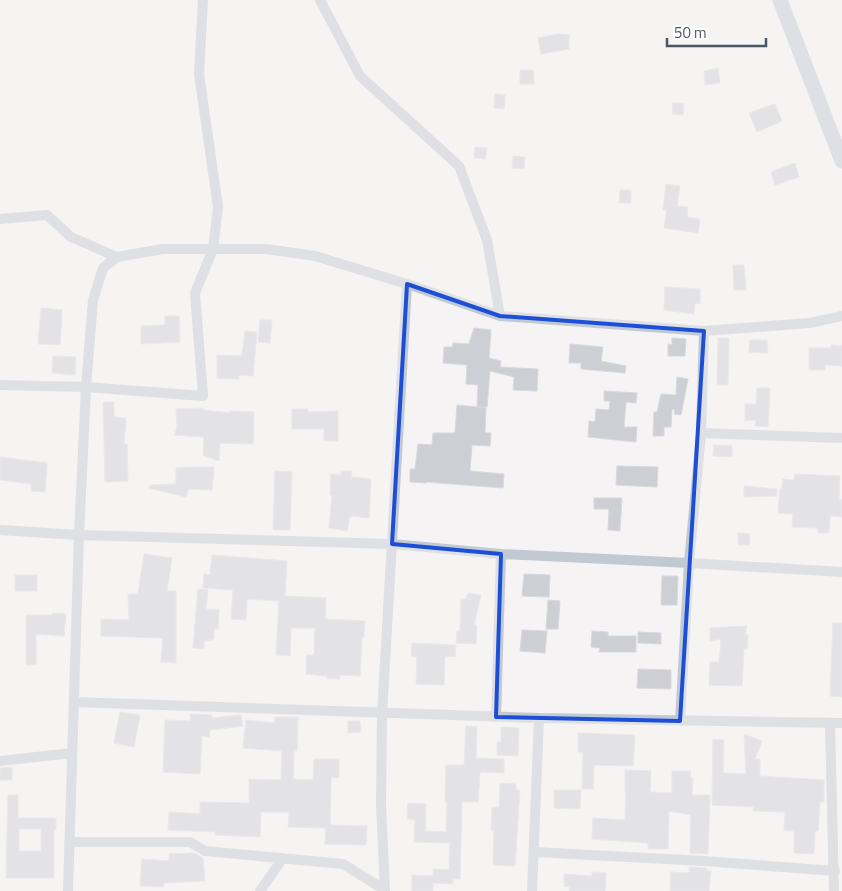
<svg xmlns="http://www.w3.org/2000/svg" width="842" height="891" viewBox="0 0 842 891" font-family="'Titillium Web',sans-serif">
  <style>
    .building { fill: #cdcfd5; stroke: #d7d9de; fill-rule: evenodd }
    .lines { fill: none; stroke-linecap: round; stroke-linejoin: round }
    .street { stroke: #c1cad2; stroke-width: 10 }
    .secondary { stroke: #c1cbd6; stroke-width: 15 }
    .marked { fill: none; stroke: #1d4ed8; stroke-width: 4; stroke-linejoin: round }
  </style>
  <rect width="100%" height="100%" fill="#f5f3f3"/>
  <path class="building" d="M558,34L569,35V49L541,54L538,38Z
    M718,68L720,83L705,85L704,71Z
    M520,70H533L534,84H520Z
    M495,94L505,95L504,109L494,108Z
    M673,103H684L683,115L672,114Z
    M775,104L782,121L757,132L749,113Z
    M475,147L487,148L485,159L474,158Z
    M513,156L525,157L524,169L512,168Z
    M795,163L799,177L775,185L771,172Z
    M666,184L680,186L677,206L688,207L687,217L700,219L698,233L664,228L667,210H663Z
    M620,190H631V203H619Z
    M733,265H744L746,290H734Z
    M665,287L700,289V304L695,303L694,314L664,310Z
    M41,308L62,310L60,345L38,344Z
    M165,316H179L180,342L141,344V326L165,325Z
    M260,320H272L270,343L258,342Z
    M474,328L491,330L489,358L501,361L500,367L538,369L537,391L513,390L514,377L490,371L487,407H477L486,408L485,433H491L490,446L472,445L470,471L504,474L503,488L426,482V483L410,482V469H415L418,444L432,445L433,433H455L457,405L477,407L478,385L466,384L467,365L443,363L444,347H452L453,343L469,344Z
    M245,331L257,332L253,376L239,375V379L217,378V355L242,356Z
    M672,338L686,339L685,356H668V344L672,345Z
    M718,338H729L728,385H717Z
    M750,340H767L768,353L749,352Z
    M570,344L603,347L601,361L626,366L625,373L581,369V363H569Z
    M831,345L842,346V366L825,365V370H809V348H831Z
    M53,356L76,357L75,375L52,373Z
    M677,377L688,379L681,415L674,414L675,410L672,409L671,427H664V436H653L654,412H657L661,394L676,395Z
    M757,388H770L768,427L755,426L756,420L745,421V404H756Z
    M604,391L637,393L636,403L626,402L624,427H637L636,442L588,437L589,421L595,422L596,409L609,410L610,401H604Z
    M103,402H114V417L126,418L124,444H127L128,481L105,482Z
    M203,408V410L230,413V411L254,412L253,444L220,443L219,461L203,455L204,437L174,435L177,428L176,409Z
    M292,409H308V412L338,411V441H324V429H292Z
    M714,445L732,446V457L713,456Z
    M0,457L47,463L45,492L31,491V484L0,480Z
    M617,466L658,467L657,487L616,485Z
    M188,467H214L212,490L188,489L186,497L149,488L150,485L176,484V468Z
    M275,471L292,472L290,530H273Z
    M341,471H352L351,477L371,479L369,518L350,516L347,531L329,528L332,495H330L331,474L341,475Z
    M795,474L840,476L839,500H842V517L830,516L829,533H818V528L792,527L793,514L778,513L780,489H782L783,479L794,480Z
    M744,486L777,489V496L744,497Z
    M594,498H622L620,531L608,530L609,509H594Z
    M738,533L750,534L749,545H738Z
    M144,554L172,558L167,591H176V663L161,662L163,638L101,636V619L129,620L128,594H138Z
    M212,555L287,561L285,596L326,598L325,619L365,621L364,637H362L360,676L340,675V679L327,678V676L306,674L307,655H314L315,628H291L290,656L276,655L279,601L247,599L246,620L231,619L233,590L203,588L204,574L210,575Z
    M524,574L550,575L549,597L522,596Z
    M15,575H37V591H15Z
    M662,576H678L677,605H661Z
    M198,589L208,590L206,609L219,610L218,629L214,628V639H212V641H204V649L193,648Z
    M468,593L481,595L474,625H477L476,644L456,643L457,631H460L461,599H466Z
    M548,600L560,601L558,629H546Z
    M53,613L66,614L64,636L36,634V664L26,665V615H52Z
    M833,623H842V697L830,696Z
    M747,626L745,635H748L747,649H744L742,686L709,685L710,662H719L721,639L710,641V628Z
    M522,630L547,631L545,653L520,651Z
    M592,631L608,632V636H636V652H599L600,648L591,647Z
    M638,632L661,633V644L638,643Z
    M412,643L456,645L455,657L445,656L444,685L416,684L417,657L411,656Z
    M638,669L671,670V689L637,688Z
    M120,712L140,715L134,747L114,743Z
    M190,714L212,715V718L241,715L243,726L210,730L209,737L202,736L200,774L163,772L165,720L190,721Z
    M275,717H298L297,751H294L293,779L313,780L314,759H339V778L331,777L330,825L367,826L366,845L325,844L326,828L288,827L289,812H261L260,837L215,835V832L168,830L169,812L200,814V802L249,803V779L281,780L282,751L243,748L246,720L275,723Z
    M348,721H360L361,732L348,733Z
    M466,726L477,727L476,758L504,759V773L480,772L478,802H462L460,879H453V884L433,883V891H412V875L433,876V869L449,870L450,843L414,842L415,820L407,819L408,803L426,804L425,831L446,832L447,802H445L446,765H464Z
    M501,727L519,728L518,756L497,755V742H501Z
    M578,733L635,735L633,766L594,765L593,789H582L583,752H578Z
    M744,734L762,741L755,759H760V776L824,780V802H820L818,831H815L814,854L794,853V831L784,830L785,812L753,811L754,807L712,805L713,739L724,740L723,773L746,774Z
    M12,767V780H0V768Z
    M625,770L651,771L650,792L672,793V771H691L690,778H693L692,795H710L708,854L690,853L691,815L669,811L668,849H648V843L592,839L593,818L625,820L626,792H625Z
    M500,783L516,784V790H520L515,866L493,865L494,830H491L492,807H499Z
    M554,790H581L580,809L554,808Z
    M8,795H18V818H56V829H54V878H6ZM19,829H41V851H19Z
    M195,853L203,858L205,881L164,883L163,887L140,886L142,859L169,861V854Z
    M689,867L707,868V871H711L709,891H670L671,872L689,873Z
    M592,872L606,873L605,891H569L570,887L564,886V874L592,876Z"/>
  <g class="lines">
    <path class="street" d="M320,0L360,76L459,166L487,240L500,316
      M0,219L47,215L71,237L117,257
      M0,385L86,387L203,396L195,293L213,249L218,207L199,74L203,0
      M701,433L842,438
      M0,530L79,535L392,544L501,554L689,563L842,572
      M74,702L539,718L842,723
      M496,717L501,554
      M680,721L689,563L701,433L704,331
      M830,723L834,891
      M0,761L72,753
      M69,842H190L205,851L343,864L385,890
      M534,852L704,861L835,871
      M68,891L79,535L86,387L93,300L103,268L117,257L163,249H266L315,256L407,284L500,316L704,331L810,323L842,316
      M260,891L283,858
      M385,891L381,805L382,714L407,284
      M532,891L539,718"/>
    <path class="secondary" d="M780,0L842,161"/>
  </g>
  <path d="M0 0H842V891H0ZM407,284L500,316L704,331L680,721L496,717L501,554L392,544Z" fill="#f5f3f3" fill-opacity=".55" fill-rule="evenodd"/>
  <path class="marked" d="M407,284L500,316L704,331L680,721L496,717L501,554L392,544Z"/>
  <path d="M667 38v8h99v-8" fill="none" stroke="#4a5661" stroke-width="2.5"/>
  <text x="674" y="38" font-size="15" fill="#4a5661" stroke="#ffffff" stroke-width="4" paint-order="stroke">50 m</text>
</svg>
